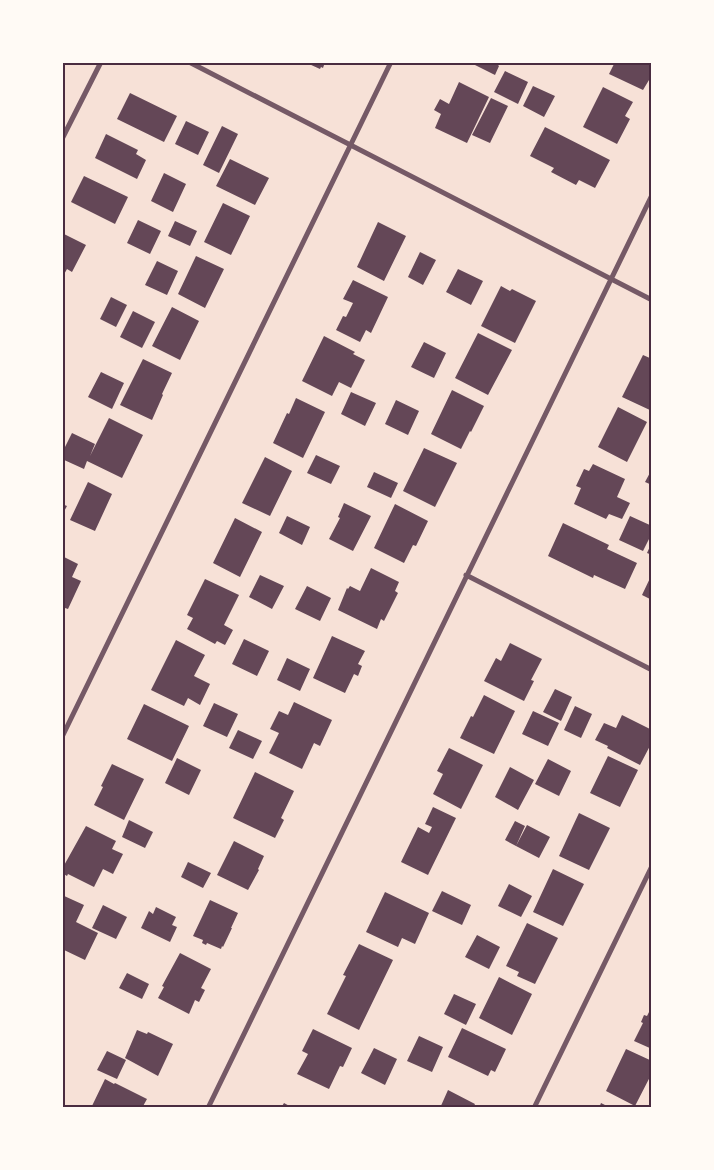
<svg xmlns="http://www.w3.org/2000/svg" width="714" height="1170" viewBox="0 0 714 1170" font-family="'Libre Baskerville',serif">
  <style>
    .building { fill: #644757 }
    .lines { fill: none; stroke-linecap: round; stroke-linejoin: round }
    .minor { stroke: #755966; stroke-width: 5 }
    .neatline { fill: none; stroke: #4a2c40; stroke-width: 2 }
  </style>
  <rect width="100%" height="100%" fill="#f7e1d7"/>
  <path class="building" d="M310,62H325L323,68L321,67L320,69L309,64Z
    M469,62H498L497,64L499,66L495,75Z
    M615,62H651L652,75L643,90L609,74Z
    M505,71L528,82L518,104L494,92Z
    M459,82L489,97L467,143L435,128L441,114L434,110L440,99L449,104Z
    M533,86L555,96L544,117L523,106Z
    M603,87L633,102L625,116L630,119L617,144L583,127Z
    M130,93L177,116L164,142L117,119Z
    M491,98L508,106L490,143L472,135Z
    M186,121L209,132L198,155L175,144Z
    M222,126L238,134L219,173L203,165Z
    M545,127L610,160L595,188L579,180L576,185L551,172L554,168L530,156Z
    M106,134L138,150L136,154L146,160L137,179L95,158Z
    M230,159L269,178L255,205L216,186Z
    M164,173L186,184L173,212L151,201Z
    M84,176L128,197L115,224L71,202Z
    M223,203L250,216L231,255L204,242Z
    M138,220L161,231L150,254L127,243Z
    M175,221L197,231L190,246L168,236Z
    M378,222L406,236L384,281L357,267Z
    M62,233L86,245L72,272L67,269L62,278Z
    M420,252L436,260L423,285L408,277Z
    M196,256L224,269L205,308L178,294Z
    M157,261L178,271L167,295L145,285Z
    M458,269L483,281L471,305L446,292Z
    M353,280L388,297L371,333L366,330L360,342L336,330L343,316L346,317L353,303L343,299Z
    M501,286L510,291L512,289L536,301L515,343L481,326Z
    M111,297L127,305L116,327L100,319Z
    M172,307L199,321L180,360L152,346Z
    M133,311L155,322L142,348L120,337Z
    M478,333L512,350L488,395L455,378Z
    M324,336L355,352L353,354L365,360L351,388L339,382L332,396L302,381Z
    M424,342L446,353L434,378L411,367Z
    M643,355L652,359V411L622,397Z
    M143,359L172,373L162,394L163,395L152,420L120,405Z
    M101,372L124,383L112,409L88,397Z
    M452,390L484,406L471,432L470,431L461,449L431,434Z
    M351,392L376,403L365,426L341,414Z
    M296,398L325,412L303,458L273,443L287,413L289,414Z
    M396,400L419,411L408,435L385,424Z
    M618,407L647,422L627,462L598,447Z
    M109,418L143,435L122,478L87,461L84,469L62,459V453L72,433L95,444L90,456Z
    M424,448L457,463L435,507L403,491Z
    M316,455L340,466L331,484L307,473Z
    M265,457L292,471L270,516L242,503Z
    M593,464L625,479L617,497L630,503L622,519L609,514L606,519L574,504L581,488L576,486L584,469L589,471Z
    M652,469V485L645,482Z
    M374,472L398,483L391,498L367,487Z
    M88,482L112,494L95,531L70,520Z
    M344,503L371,516L353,551L329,539L340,518L338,517Z
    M62,504L67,506L62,515Z
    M395,504L428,521L416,546L413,545L404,563L374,548Z
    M287,516L310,527L302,545L279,533Z
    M630,516L652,526V533L643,551L619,540Z
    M235,518L262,532L240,577L213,563Z
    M563,523L609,545L607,549L637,563L625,589L594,575L593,578L548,556Z
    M652,542V555L647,553Z
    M62,556L78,564L72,577L81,581L68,609L62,607Z
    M371,568L399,582L395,591L398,593L384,621L381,619L377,629L338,610L347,588L348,589L350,586L360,591Z
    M652,574V600L642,595Z
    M260,575L284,586L272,609L249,597Z
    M205,579L239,595L224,625L233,630L225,645L217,641L215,644L187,629L193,618L187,615Z
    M307,586L331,598L320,621L295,609Z
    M332,636L365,651L358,664L362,666L358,676L354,674L345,693L313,678Z
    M244,639L269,651L257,676L232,664Z
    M176,640L205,655L194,676L210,684L200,705L188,698L184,706L151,690Z
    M510,643L542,659L531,680L534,681L524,701L484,681L496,658L501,661Z
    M287,658L310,669L300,691L277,680Z
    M555,689L572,697L561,721L543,712Z
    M484,695L515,711L494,754L460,738L471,716L473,717Z
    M294,702L332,720L320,746L314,743L302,769L269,753L279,733L270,729L279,711L288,715Z
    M214,703L238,714L227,737L203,726Z
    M144,704L189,726L172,761L127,739Z
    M575,706L592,714L581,738L564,730Z
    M533,711L559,723L548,746L522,734Z
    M622,715L652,730V742L640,765L607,748L608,746L595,740L604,723L616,728Z
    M238,730L262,741L253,759L229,748Z
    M449,748L483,765L461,809L433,794L443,774L437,771Z
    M608,756L638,770L620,807L590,793Z
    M177,758L201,770L189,795L165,783Z
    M548,759L571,771L559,796L535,784Z
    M112,764L144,779L124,820L94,805L103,787L101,786Z
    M510,767L534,780L518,810L495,797Z
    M255,772L294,791L281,818L284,820L275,838L233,818Z
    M433,807L456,818L428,875L401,862L418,827L429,833L432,827L425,824Z
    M579,813L610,828L589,870L559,856Z
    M129,820L153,832L145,848L122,837Z
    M515,821L525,826L516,846L505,840Z
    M527,825L550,837L539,858L516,846Z
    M86,826L116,841L112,849L123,854L113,874L103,869L94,887L68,874L67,876L62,873V869Z
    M234,841L264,856L258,869L259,870L248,890L217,875Z
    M188,862L211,873L203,888L181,877Z
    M553,869L584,884L563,926L533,912Z
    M509,884L532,896L521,917L498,906Z
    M442,891L471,905L462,925L432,911Z
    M385,892L429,913L415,944L402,938L398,947L366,932Z
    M62,895L84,905L76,922L98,933L85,960L62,949Z
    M210,900L238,913L231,928H232L223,947L222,946L221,949L207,943L206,945L202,943L203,940L193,936Z
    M103,905L127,917L116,939L92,928Z
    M156,907L176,917L172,925L177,927L170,942L141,928L149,911L153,914Z
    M527,923L558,938L535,984L517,976L519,972L506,966Z
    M477,935L500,947L489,969L465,957Z
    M359,944L393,960L359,1030L327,1014L346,976L343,975Z
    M180,953L211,969L201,988L205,990L199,1002L195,1000L189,1014L158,998L164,987L162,986Z
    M127,973L149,984L142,999L119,988Z
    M499,977L532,994L512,1035L479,1018Z
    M454,994L476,1004L466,1025L444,1014Z
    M652,1006V1049L634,1041L643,1023L641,1022L644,1015L647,1016Z
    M462,1028L506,1049L495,1072L491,1070L488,1076L448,1057Z
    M313,1029L352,1048L343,1067L340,1066L329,1089L297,1074L308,1054L302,1051Z
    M137,1030L147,1034L148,1032L173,1044L158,1076L125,1058Z
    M419,1036L443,1047L432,1072L407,1061Z
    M374,1048L397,1059L385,1085L361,1073Z
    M626,1049L652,1061V1073L635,1106L606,1091Z
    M107,1051L126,1060L117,1079L97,1070Z
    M105,1079L114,1084L115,1083L147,1099L142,1108H91Z
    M448,1090L475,1104L473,1108H440Z
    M284,1103L293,1108H281Z
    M601,1103L611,1108H599Z"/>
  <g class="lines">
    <path class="minor" d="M189,62L652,300
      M62,139L101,62
      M466,575L652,670
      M62,737L391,62
      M208,1108L652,195
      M534,1108L652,866"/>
  </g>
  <rect width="714" height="1170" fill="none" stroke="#fffaf5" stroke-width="128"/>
  <rect x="64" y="64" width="586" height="1042" class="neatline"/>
</svg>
